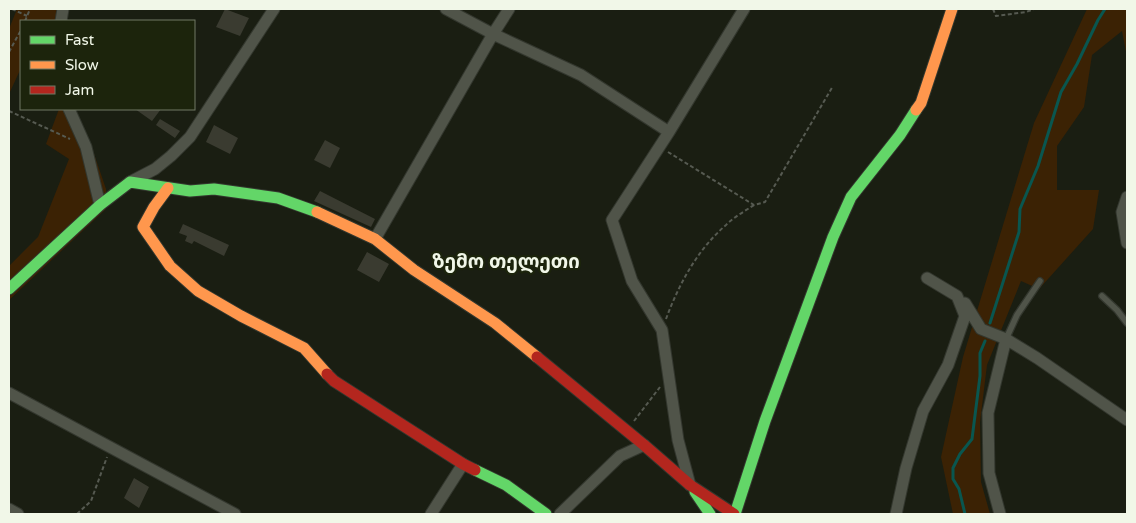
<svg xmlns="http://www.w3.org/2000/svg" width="1136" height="523" viewBox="0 0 1136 523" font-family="'Varela Round','Noto Sans Georgian',sans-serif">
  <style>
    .green { fill: #3b2204 }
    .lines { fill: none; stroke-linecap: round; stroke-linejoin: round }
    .stream { stroke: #09564f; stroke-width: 3 }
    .building { fill: #3a3b30 }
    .lane-casing { stroke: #33372e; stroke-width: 8 }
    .street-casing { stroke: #33372e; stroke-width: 13 }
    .fast-casing { stroke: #33372e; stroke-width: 13 }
    .slow-casing { stroke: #33372e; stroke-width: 13 }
    .jam-casing { stroke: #33372e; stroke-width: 13 }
    .path { stroke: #565a51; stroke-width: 2; stroke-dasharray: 4 2.5; stroke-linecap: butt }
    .lane { stroke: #505449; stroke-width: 5.5 }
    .street { stroke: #505449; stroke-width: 11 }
    .fast { stroke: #63d668; stroke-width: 11 }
    .slow { stroke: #ff974d; stroke-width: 11 }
    .jam { stroke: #b3261e; stroke-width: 11 }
    .labels { text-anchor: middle; stroke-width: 4.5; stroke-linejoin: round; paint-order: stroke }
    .quarter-label { font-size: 19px; font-weight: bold; fill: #f1f7e8; stroke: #1c240c }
  </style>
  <rect width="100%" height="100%" fill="#1a1e12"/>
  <path class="green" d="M17,9H68L67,21H21V68L9,94V29Z
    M1087,9H1127V57L1122,31L1092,55L1084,107L1057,146V190H1099L1093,229L1039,289L1021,281L987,365L980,422L981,482L990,514H953L941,457L963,357L1034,123Z
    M59,109H74L91,145L106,189V209L9,300V266L38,237L69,159L46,144Z"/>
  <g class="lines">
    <path class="stream" d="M990,323L1019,232L1020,209L1038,166L1061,92L1077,64L1098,20L1105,9
      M965,514L959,489L953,479V468L960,454L972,439L980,376V353L985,341"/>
  </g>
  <path class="building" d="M225,9L249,18L240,36L216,27Z
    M135,109H161L152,121Z
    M160,119L180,131L175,138L156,125Z
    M214,125L238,138L230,154L206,142Z
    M325,140L340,148L330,168L314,160Z
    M320,191L375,219L371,227L314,201Z
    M183,224L229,245L224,256L194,241L192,244L185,241L187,236L179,233Z
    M367,252L389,264L379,282L357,270Z
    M134,478L149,487L139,508L124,498Z"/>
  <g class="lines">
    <defs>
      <path id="lane" d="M1102,296L1117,310L1127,323
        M1006,339L1017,315L1040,281"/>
      <path id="street" d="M446,9L493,34L581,75L669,132
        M61,21L63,9
        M69,109L86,147L100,205
        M130,182L155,169L171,156L190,137L274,9
        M1127,197L1122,212L1127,243
        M375,239L493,34L509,9
        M965,303L981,329L1006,339L1037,358L1127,420
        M9,393L235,514
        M690,485L678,440L662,330L632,281L612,220L669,132L744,9
        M9,509L18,514
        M431,514L463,464
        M560,514L620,456L644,445
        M896,514L906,468L923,411L948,365L965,316L957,296L927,278
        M1000,514L989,473L988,413L1006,339"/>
      <path id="fast" d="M9,289L100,205L130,182L190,191L214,189L278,198L317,212
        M475,470L506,485L546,514
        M695,492L710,514
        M735,514L765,421L833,237L851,197L900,135L916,110"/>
      <path id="slow" d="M916,110L921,103L952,9
        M168,188L154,207L143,227L170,266L198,291L241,316L304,348L327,374
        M317,212L375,239L414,270L495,323L537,357"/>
      <path id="jam" d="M537,357L644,445L690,485L734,514
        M327,374L334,381L463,464L475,470"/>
    </defs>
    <use href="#lane" class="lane-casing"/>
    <use href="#street" class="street-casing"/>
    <use href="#fast" class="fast-casing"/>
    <use href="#slow" class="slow-casing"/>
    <use href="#jam" class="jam-casing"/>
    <path class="path" d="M12,9L27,16
      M993,9L996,16L1026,12L1034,9
      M25,21L30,9
      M9,52L21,30
      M9,111L70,139
      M668,152L754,205L765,202L833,86
      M666,319C679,284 697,250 726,225C734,217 745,211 754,205
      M634,421L660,387
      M77,514L91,501L107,457"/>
    <use href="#lane" class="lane"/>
    <use href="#street" class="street"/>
    <use href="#fast" class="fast"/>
    <use href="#slow" class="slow"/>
    <use href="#jam" class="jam"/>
  </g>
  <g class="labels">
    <g class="quarter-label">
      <text x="506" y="268">ზემო თელეთი</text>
    </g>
  </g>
  <rect width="1136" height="523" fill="none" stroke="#f1f7e8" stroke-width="20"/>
  <rect x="20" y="20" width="175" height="90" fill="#1c240c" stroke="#717864"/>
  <rect x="30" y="36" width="25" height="8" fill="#63d668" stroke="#717864"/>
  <text x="65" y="45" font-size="15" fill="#f1f7e8">Fast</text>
  <rect x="30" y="61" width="25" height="8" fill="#ff974d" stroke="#717864"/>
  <text x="65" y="70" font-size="15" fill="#f1f7e8">Slow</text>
  <rect x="30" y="86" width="25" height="8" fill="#b3261e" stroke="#717864"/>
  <text x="65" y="95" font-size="15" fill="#f1f7e8">Jam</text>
</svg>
